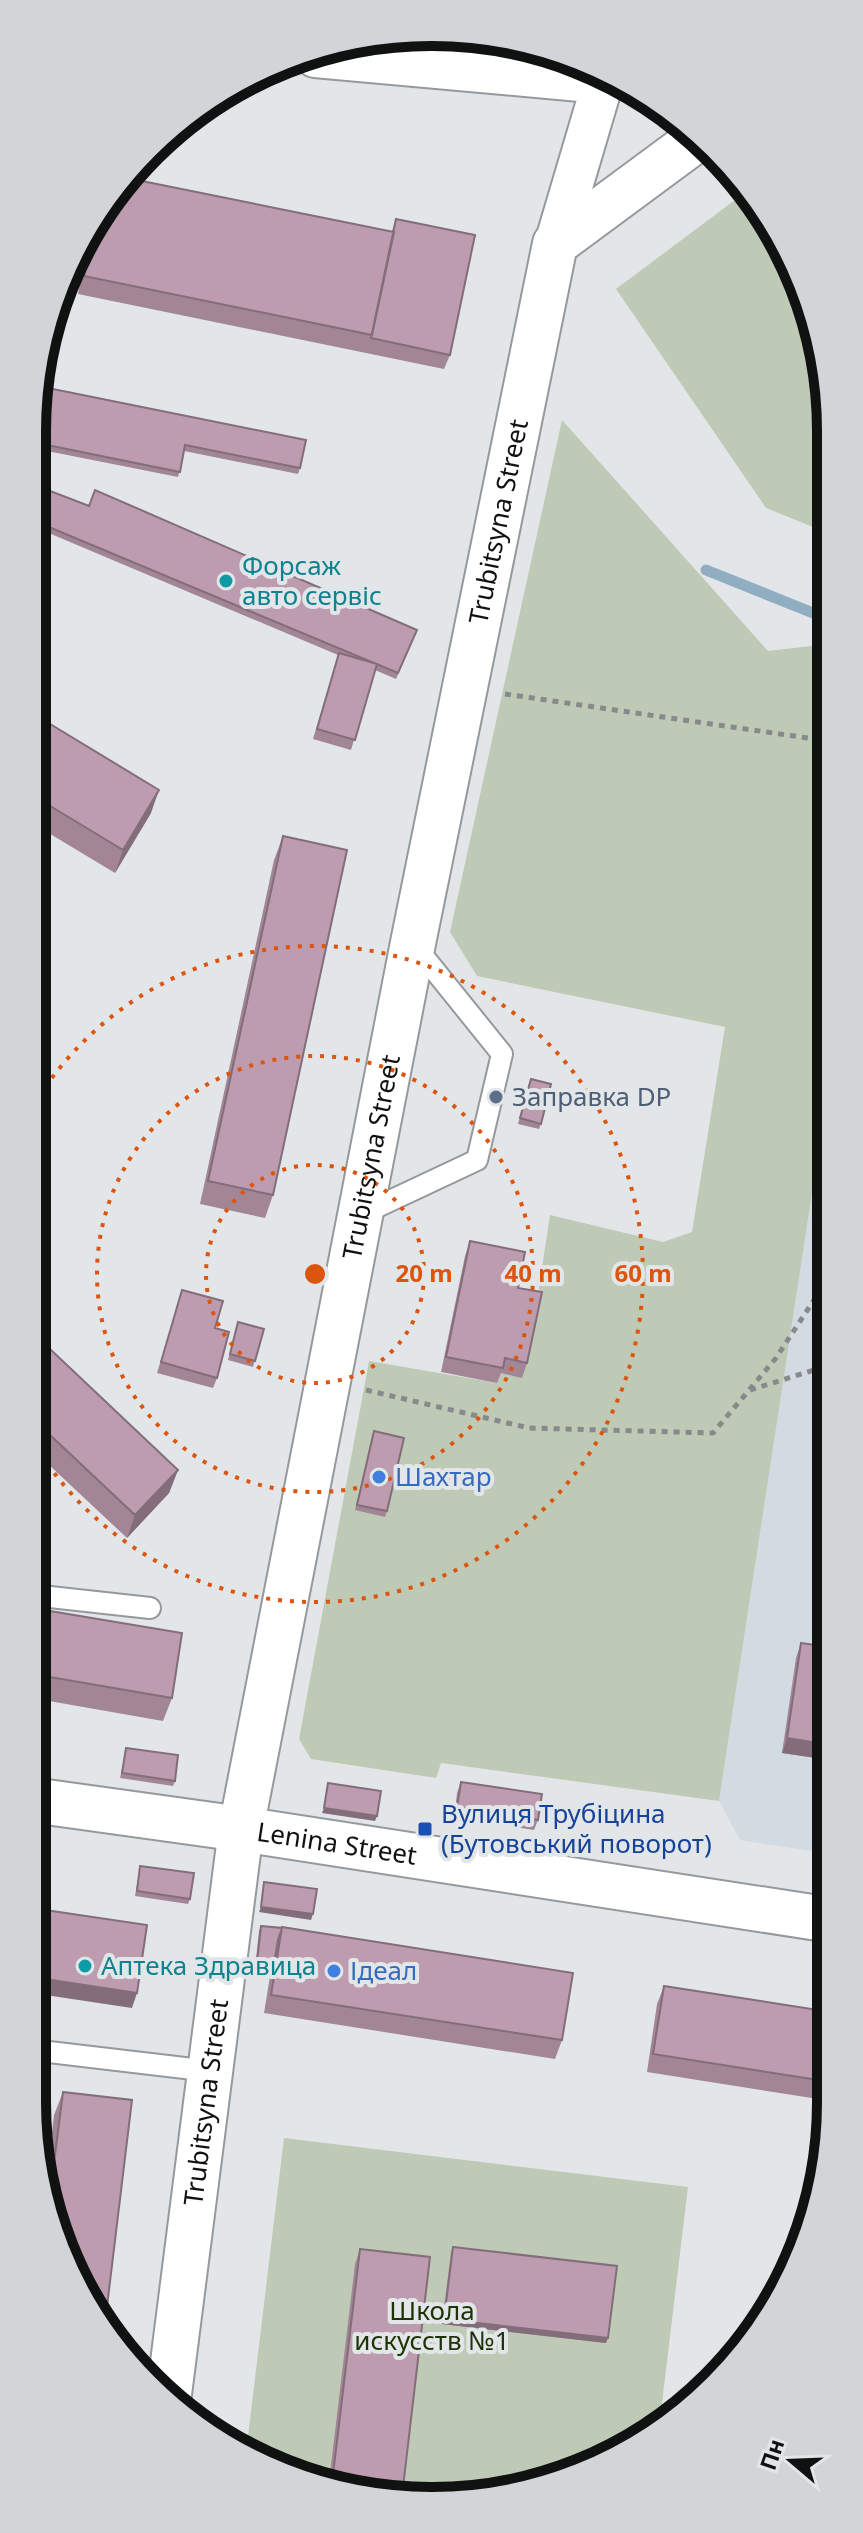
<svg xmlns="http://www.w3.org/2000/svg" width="863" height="2533" viewBox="0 0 863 2533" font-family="'Noto Sans',sans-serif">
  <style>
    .built { fill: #d2dbe2 }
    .green { fill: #becab6 }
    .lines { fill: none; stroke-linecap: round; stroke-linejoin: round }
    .stream { stroke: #90adc2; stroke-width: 11 }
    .lane-casing { stroke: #96999b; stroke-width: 24 }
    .street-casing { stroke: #96999b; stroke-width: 44 }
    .secondary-casing { stroke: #96999b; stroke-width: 48 }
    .path { stroke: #87898a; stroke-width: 5; stroke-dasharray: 6 6; stroke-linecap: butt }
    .lane { stroke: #fff; stroke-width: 20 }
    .street { stroke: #fff; stroke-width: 40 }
    .secondary { stroke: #fff; stroke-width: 44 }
    .wall { fill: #a28696 }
    .shaded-wall { fill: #846d7a }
    .building { fill: #bc9cae; stroke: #846d7a; stroke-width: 2 }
    .ring { fill: none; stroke: #dd550c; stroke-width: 4; stroke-dasharray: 4 8 }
    .culture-dot { fill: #0f9aa8; stroke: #e3e6e8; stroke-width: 3 }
    .service-dot { fill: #5c6f8a; stroke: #e3e6e8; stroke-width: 3 }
    .shop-dot { fill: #3f7fe0; stroke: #e3e6e8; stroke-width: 3 }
    .transit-dot { fill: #1a4fb4; stroke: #e3e6e8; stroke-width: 3 }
    .labels { text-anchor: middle; stroke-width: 8; stroke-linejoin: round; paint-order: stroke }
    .street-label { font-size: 26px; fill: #101111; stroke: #e3e6e8 }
    .culture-label { font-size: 26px; fill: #0d838f; stroke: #e3e6e8; text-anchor: start }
    .service-label { font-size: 26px; fill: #4e5e75; stroke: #e3e6e8; text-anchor: start }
    .shop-label { font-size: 26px; fill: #366cbe; stroke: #e3e6e8; text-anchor: start }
    .transit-label { font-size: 26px; fill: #164399; stroke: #e3e6e8; text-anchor: start }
    .park-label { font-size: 26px; fill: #1d3305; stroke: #e3e6e8 }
    .rim { fill: none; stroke: #101111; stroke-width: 10 }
    .centre { fill: #dd550c; stroke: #e3e6e8; stroke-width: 4 }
    .ring-label { font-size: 24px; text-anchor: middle; font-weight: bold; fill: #dd550c; stroke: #e3e6e8; stroke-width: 8; stroke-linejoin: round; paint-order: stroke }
  </style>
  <rect width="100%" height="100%" fill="#e3e6e8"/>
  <path class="built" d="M829,1082L831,1854L740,1840L719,1801Z"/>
  <path class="green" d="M747,191L790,255L828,380V533L766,508L616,289Z
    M562,420L768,651L828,644L829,1082L719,1801L441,1763L436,1778L311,1759L299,1739L369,1361L497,1383L500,1373L536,1307L550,1215L663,1242L692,1232L725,1027L477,976L450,932Z
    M284,2138L688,2187L659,2428L654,2433L534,2487L380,2498L254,2460L246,2453Z"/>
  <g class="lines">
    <path class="stream" d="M706,570L828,619"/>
    <defs>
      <path id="lane" d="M360,1215L477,1160L502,1054L415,946
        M32,1595L150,1608
        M32,2050L210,2071"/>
      <path id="street" d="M315,57L602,83
        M555,244L605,75"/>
      <g id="secondary">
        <path id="s1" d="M32,1800L241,1829L831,1920"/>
        <path id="s2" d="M169,2394L241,1829L413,943L555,244L697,139"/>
      </g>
    </defs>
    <use href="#lane" class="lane-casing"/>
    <use href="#street" class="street-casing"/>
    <use href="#secondary" class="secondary-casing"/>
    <path class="path" d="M505,694L828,741
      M366,1390L529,1428L713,1433L776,1358L829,1277
      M750,1390L830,1365"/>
    <use href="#lane" class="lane"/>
    <use href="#street" class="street"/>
    <use href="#secondary" class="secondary"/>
  </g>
  <path class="wall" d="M114,189L392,231L396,219L450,355L444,369L78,294L88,241Z
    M38,386L300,468L298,474L184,451L178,477L32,448V432Z
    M32,484L417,630L396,679L375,670L351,750L313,739L338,655L32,526Z
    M32,713L151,813L115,873L32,823Z
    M283,836L273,1195L265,1218L200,1204L274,860Z
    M529,1084L541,1124L539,1129L518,1124Z
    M470,1241L518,1288L527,1363L522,1378L501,1373L497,1383L441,1372L465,1256Z
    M182,1290L215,1328L217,1378L213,1388L157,1373Z
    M236,1328L264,1329L253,1367L228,1360Z
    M32,1332L178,1470L169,1493L127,1538L32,1449Z
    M374,1431L387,1511L385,1517L355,1510Z
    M32,1608L172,1698L163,1721L32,1698Z
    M801,1643L830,1647V1760L782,1753L796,1658Z
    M126,1748L175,1781L173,1786L120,1778Z
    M461,1782L538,1820L534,1830L454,1818L457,1793Z
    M140,1866L190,1899L188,1904L135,1896Z
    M261,1926L282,1928L562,2040L555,2059L264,2013L271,1970L255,1968L259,1931Z
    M664,1986L831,2012V2101L647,2072L657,2004Z
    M63,2092L62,2254L47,2177L54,2115Z
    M453,2247L606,2343L442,2324L451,2252Z
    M360,2249L380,2498L329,2482L355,2264Z"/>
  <path class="shaded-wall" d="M159,790L151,813L115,873L123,850Z
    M178,1470L169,1493L127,1538L135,1515Z
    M787,1738L830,1745V1760L782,1753Z
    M324,1808L377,1816L375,1821L322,1813Z
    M261,1907L313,1914L311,1920L259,1912Z
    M257,1962L274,1964L272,1970L255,1968Z
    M32,1977L137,1993L132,2008L32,1993Z
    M444,2319L608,2338L606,2343L442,2324Z"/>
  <path class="building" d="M127,178L394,232L372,335L84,276L93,231L114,189Z
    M396,219L475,235L450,355L371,338Z
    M38,386L306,440L300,468L185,445L180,472L32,442V432Z
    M32,484L89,506L95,490L417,630L398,673L32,520Z
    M339,653L377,664L355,740L317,729Z
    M32,713L159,790L123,850L32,795Z
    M283,836L347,850L273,1195L208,1181Z
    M531,1079L551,1084L541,1124L520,1118Z
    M470,1241L525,1252L518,1288L542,1292L527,1363L505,1358L503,1368L446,1357Z
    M182,1290L223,1301L215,1328L229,1332L217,1378L161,1362Z
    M238,1322L264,1329L255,1361L230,1354Z
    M32,1332L178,1470L135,1515L32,1418Z
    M374,1431L404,1438L387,1511L357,1505Z
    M32,1608L182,1633L172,1698L32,1674Z
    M801,1643L830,1647V1745L787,1738Z
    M126,1748L178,1755L175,1781L122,1773Z
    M461,1782L542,1794L538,1820L457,1807Z
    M328,1783L381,1791L377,1816L324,1808Z
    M140,1866L194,1873L190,1899L137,1891Z
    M264,1882L317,1889L313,1914L261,1907Z
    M32,1908L147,1925L137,1993L32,1977Z
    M261,1926L282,1928L278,1940L274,1964L257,1962Z
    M282,1927L573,1973L562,2040L271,1995Z
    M664,1986L831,2012V2082L653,2054Z
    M63,2092L132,2100L105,2323L62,2254L50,2194Z
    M453,2247L617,2266L608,2338L444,2319Z
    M360,2249L430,2257L402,2496L380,2498L332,2483Z"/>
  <g class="ring">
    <circle cx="315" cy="1274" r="109"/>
    <circle cx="315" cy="1274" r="218"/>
    <path d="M32 1108A328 328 0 1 1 32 1440"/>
  </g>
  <g class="culture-dot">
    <circle cx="226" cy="581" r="8"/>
    <circle cx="85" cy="1966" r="8"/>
  </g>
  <circle class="service-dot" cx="496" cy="1097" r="8"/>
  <g class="shop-dot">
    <circle cx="379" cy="1477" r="8"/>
    <circle cx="334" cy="1971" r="8"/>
  </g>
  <rect class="transit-dot" x="417" y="1821" width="16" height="16" rx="4"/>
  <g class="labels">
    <g class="street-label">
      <text dy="9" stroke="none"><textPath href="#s2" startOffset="1902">Trubitsyna Street</textPath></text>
      <text dy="9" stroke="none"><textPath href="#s2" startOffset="1254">Trubitsyna Street</textPath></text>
      <text dy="9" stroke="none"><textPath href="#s1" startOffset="308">Lenina Street</textPath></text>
      <text dy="9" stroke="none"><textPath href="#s2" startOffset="294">Trubitsyna Street</textPath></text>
    </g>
    <g class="culture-label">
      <text x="242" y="575">Форсаж<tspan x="242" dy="30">авто сервіс</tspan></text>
      <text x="101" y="1975">Аптека Здравица</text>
    </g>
    <g class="service-label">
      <text x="512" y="1106">Заправка DP</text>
    </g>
    <g class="shop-label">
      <text x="395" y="1486">Шахтар</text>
      <text x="350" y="1980">Ідеал</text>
    </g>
    <g class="transit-label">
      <text x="441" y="1823">Вулиця Трубіцина<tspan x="441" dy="30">(Бутовський поворот)</tspan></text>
    </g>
    <g class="park-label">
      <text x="432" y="2320">Школа<tspan x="432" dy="30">искусств №1</tspan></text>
    </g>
  </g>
  <path d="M0 0H863V2533H0ZM431 46H432A385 385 0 0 1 817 431V2102A385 385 0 0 1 432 2487H431A385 385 0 0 1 46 2102V431A385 385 0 0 1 431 46Z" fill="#d2d5d7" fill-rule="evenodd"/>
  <path class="rim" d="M431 46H432A385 385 0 0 1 817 431V2102A385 385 0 0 1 432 2487H431A385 385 0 0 1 46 2102V431A385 385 0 0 1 431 46Z"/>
  <circle cx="315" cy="1274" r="12" class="centre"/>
  <g class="ring-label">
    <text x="424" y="1282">20 m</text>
    <text x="533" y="1282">40 m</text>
    <text x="643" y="1282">60 m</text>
  </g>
  <g transform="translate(791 2461) rotate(289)" stroke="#e3e6e8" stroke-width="6" paint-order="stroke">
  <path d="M0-6L14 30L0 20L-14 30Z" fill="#101111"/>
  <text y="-12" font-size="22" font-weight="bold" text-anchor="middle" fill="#101111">Пн</text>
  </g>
</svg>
